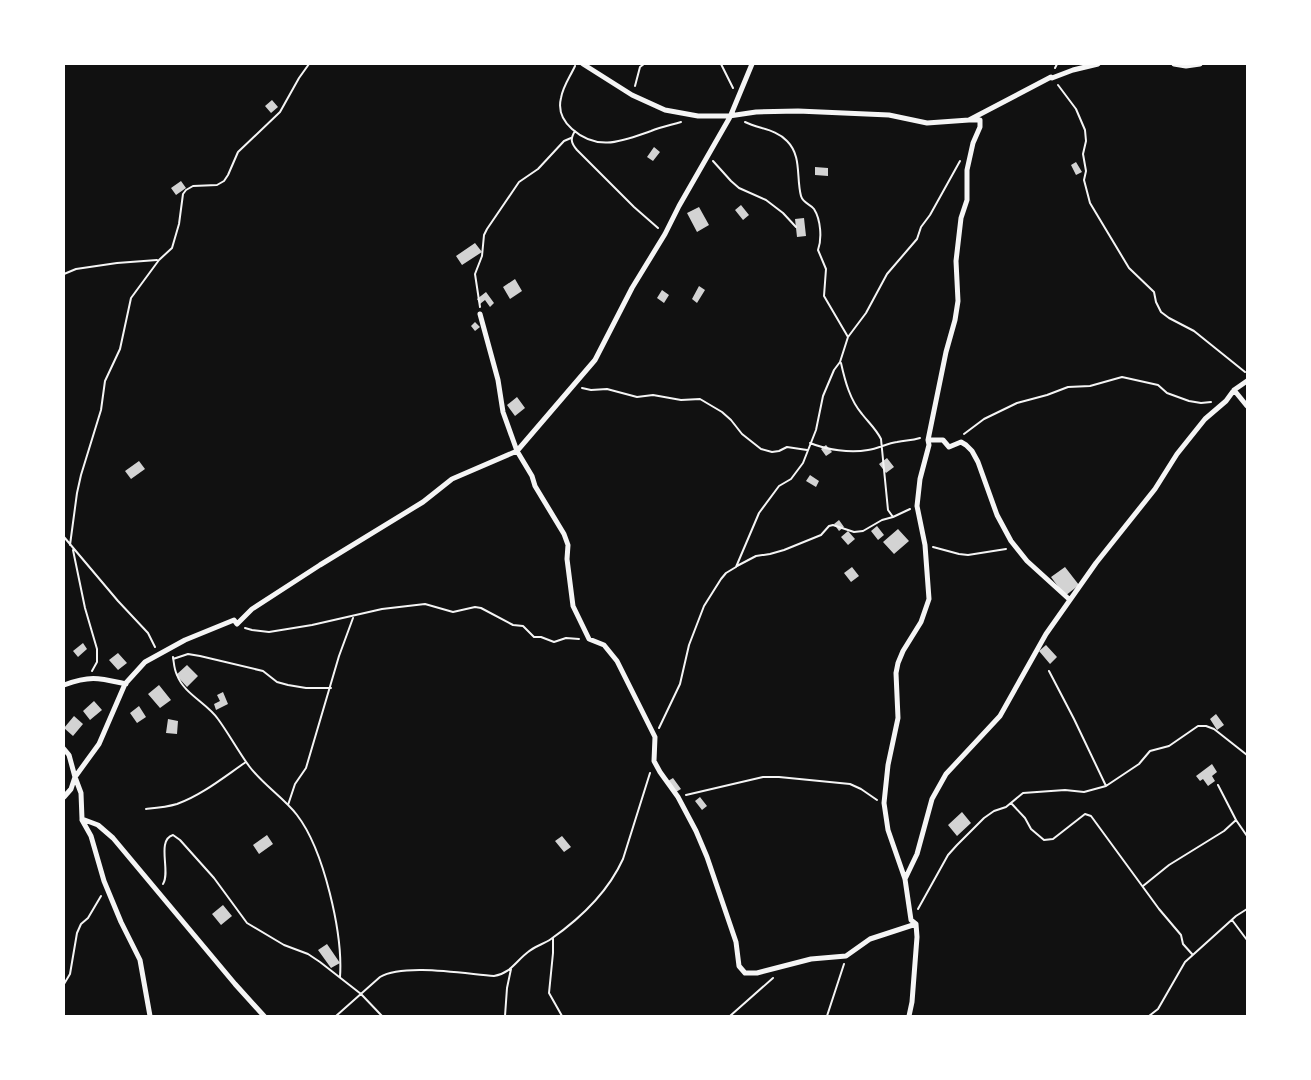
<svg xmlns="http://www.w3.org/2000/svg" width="1311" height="1080" viewBox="0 0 1311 1080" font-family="'PT Sans Narrow',sans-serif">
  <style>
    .building { fill: #d3d3d3 }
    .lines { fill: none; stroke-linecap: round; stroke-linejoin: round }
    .path { stroke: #f5f5f5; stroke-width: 2 }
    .minor { stroke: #f5f5f5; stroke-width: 5 }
  </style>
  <rect width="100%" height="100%" fill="#111"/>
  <path class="building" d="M272,100L278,107L271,113L265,106Z
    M654,147L660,152L653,161L647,157Z
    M1076,162L1082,172L1076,175L1071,165Z
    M815,167L828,168V176L815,175Z
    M181,181L186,188L176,195L171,188Z
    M741,205L749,215L743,220L735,210Z
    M699,207L709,225L697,232L687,213Z
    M804,218L806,236L797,237L795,219Z
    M475,243L482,252L462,265L456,256Z
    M515,279L522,291L510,299L503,287Z
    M699,286L705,290L697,303L692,299Z
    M662,290L669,295L664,303L657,298Z
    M486,292L494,303L490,307L485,300L480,304L477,299Z
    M475,322L480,327L475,331L471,326Z
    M517,397L525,408L515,416L507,405Z
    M826,445L832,452L826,456L821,449Z
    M887,458L894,467L886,473L879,464Z
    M139,461L145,469L131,479L125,471Z
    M810,475L819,481L816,487L806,481Z
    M839,520L844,527L839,531L834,524Z
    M877,526L884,535L878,540L871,531Z
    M898,529L909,541L894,554L883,542Z
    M848,531L855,539L848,545L841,537Z
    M852,567L859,576L851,582L844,573Z
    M1065,567L1079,585L1065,596L1051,577Z
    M83,643L87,649L78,657L73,651Z
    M1046,645L1057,657L1050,664L1039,651Z
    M118,653L127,663L118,670L109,660Z
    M187,665L198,676L187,687L176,675Z
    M159,685L171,700L160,708L148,694Z
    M223,692L228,704L216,710L214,704L220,701L217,695Z
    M94,701L102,710L90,720L83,711Z
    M139,706L146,717L137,723L130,713Z
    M1216,714L1224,725L1217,730L1210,719Z
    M74,716L83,724L73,736L64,728Z
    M168,719L178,721L177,734L166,733Z
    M1212,764L1217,772L1212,776L1215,781L1208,786L1203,779L1200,781L1196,776Z
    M673,778L681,789L676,792L668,781Z
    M700,797L707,806L702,810L695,801Z
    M962,812L971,823L957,836L948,825Z
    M267,835L273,844L259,854L253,845Z
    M562,836L571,847L564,852L555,841Z
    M223,905L232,916L221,925L212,914Z
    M327,944L340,963L331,968L318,950Z"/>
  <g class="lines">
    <path class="path" d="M721,64L733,88
      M575,66C570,77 563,86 561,98C558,110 563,121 572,129C598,152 622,141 651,131C661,127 671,125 681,122
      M1055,68L1057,64
      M1058,85L1076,109L1085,130L1086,141L1083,154L1086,171L1084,180L1090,203L1129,268L1154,292L1156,302L1161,312L1169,318L1194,331L1245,372
      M635,86L640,67L644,64
      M745,122C759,129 776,129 787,141C802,156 796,177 801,196C803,203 810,204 814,209C821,220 822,239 818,250L826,269L824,296L848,337
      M575,131C570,139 571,143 577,150L634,207L658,228
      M713,161L731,181L739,188L766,200L783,213L796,227
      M64,274L76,269L117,263L157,260
      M480,307L475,274L482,256L484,235L487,229L519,182L538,169L564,141L571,138
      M841,363C845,381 850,400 862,414C869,423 876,429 881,439L888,510L893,517
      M582,388L591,390L607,389L637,397L653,395L681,400L700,399L722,412L731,420L742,434L761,449L772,452L779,451L787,447L807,450
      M964,434L984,419L1017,403L1047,395L1068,387L1090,386L1122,377L1158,385L1167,393L1189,401L1201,403L1211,402
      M810,443C827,450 850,453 868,450C878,449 887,443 897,442C906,440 911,441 920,438
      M64,537L118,601L148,633L155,647
      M70,545L77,493L81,475L101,410L105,381L120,349L131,298L159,260L172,248L179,224L183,194L186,190L193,186L217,185L224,181L228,175L238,152L280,112L299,78L309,64
      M933,547L959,554L968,555L1006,549
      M73,550L85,608L97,649V662L92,671
      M737,566L756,556L770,554L784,550L821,535L829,526L833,525L854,532L863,531L882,520L893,517L910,509
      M245,628L252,630L269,632L312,625L382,609L425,604L453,612L475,607L481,608L513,625L523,626L534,637H541L554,642L566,638L579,639
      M173,657C174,663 174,669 177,675C184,694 207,703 218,719C229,734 238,751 249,766C263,785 283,797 297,815C324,850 343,934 340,977
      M173,659L188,654L200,656L263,671L277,682L288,685L306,688H331
      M1049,671L1074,719L1106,786
      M659,728L680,684L689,645L704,606L721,579L726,573L736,567L759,513L779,486L791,479L803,463L816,430L823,396L834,370L840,362L848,337L866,313L887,274L917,239L921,227L930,215L960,161
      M1218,785L1236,820L1247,836
      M686,795L763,777H779L850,784L861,789L877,800
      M1011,803L1025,818L1031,829L1044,840L1053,839L1085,814L1091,816L1159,909L1181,935L1183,944L1192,954
      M288,805L295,784L306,768L339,656L353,618
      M146,809C156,808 167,807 177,804C202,795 224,777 246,762
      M163,884C171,872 156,840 173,835L180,840L214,878L247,923L284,945L308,954L320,962L361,994L382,1016
      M1143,886L1169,865L1224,831L1236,820
      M918,909L948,855L957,845L984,818L994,811L1006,807L1023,793L1065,790L1084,792L1106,786L1139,764L1150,751L1169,746L1198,726H1206L1214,729L1247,755
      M1232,920L1247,940
      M553,938V953L549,993L562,1016
      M64,984L70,974L77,933L81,924L88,918L101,896
      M336,1016L380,977C404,963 466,974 494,976C511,973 516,961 528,952C535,946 544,944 551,939C581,918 608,892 623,859L650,773
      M505,1016L507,988L511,969
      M730,1016L773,978
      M827,1016L844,964
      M1149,1016L1158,1009L1185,962L1236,916L1247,909"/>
    <path class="minor" d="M583,64L632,95L665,110L698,116H729L756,112L798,111L889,115L927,123L969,120L1051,77L1052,78L1073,70L1098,64
      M1174,64L1186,66L1200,64
      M480,314L498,380L503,412L517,451L532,476L535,486L564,534L568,545L567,559L573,606L589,639L604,645L617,661L655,737L654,761L660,772L678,797L696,831L707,857L736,942L739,966L745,973H757L811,959L846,956L870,939L916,924
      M1234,390L1247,406
      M928,440H943L949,447L961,442L966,445L972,451L978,462L997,515L1011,541L1027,561L1070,600
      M64,685C91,675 99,678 126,684
      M64,749L69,755L75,777L81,793L82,819L98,825L113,838L235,984L264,1016
      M64,797L71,789L75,777L99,744L125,684L145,662L185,640L234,620L237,624L252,609L320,565L423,502L452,479L517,451L595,360L632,288L665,234L679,206L730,117L752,64
      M82,820L91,836L104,881L121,922L140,960L150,1016
      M905,879L917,854L932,799L946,774L1000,716L1046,634L1096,563L1155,489L1177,454L1205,419L1226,401L1234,390L1247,381
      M909,1016L912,1002L917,937L916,924L911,920L905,879L888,830L884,803L888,765L898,718L896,673L898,663L903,651L921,622L929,599L925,545L917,506L920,479L929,445L928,440L946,352L955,320L958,301L956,261L961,218L967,200V170L973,143L980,127V120H969"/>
  </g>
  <rect width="1311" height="1080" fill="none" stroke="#ffffff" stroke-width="130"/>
</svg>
